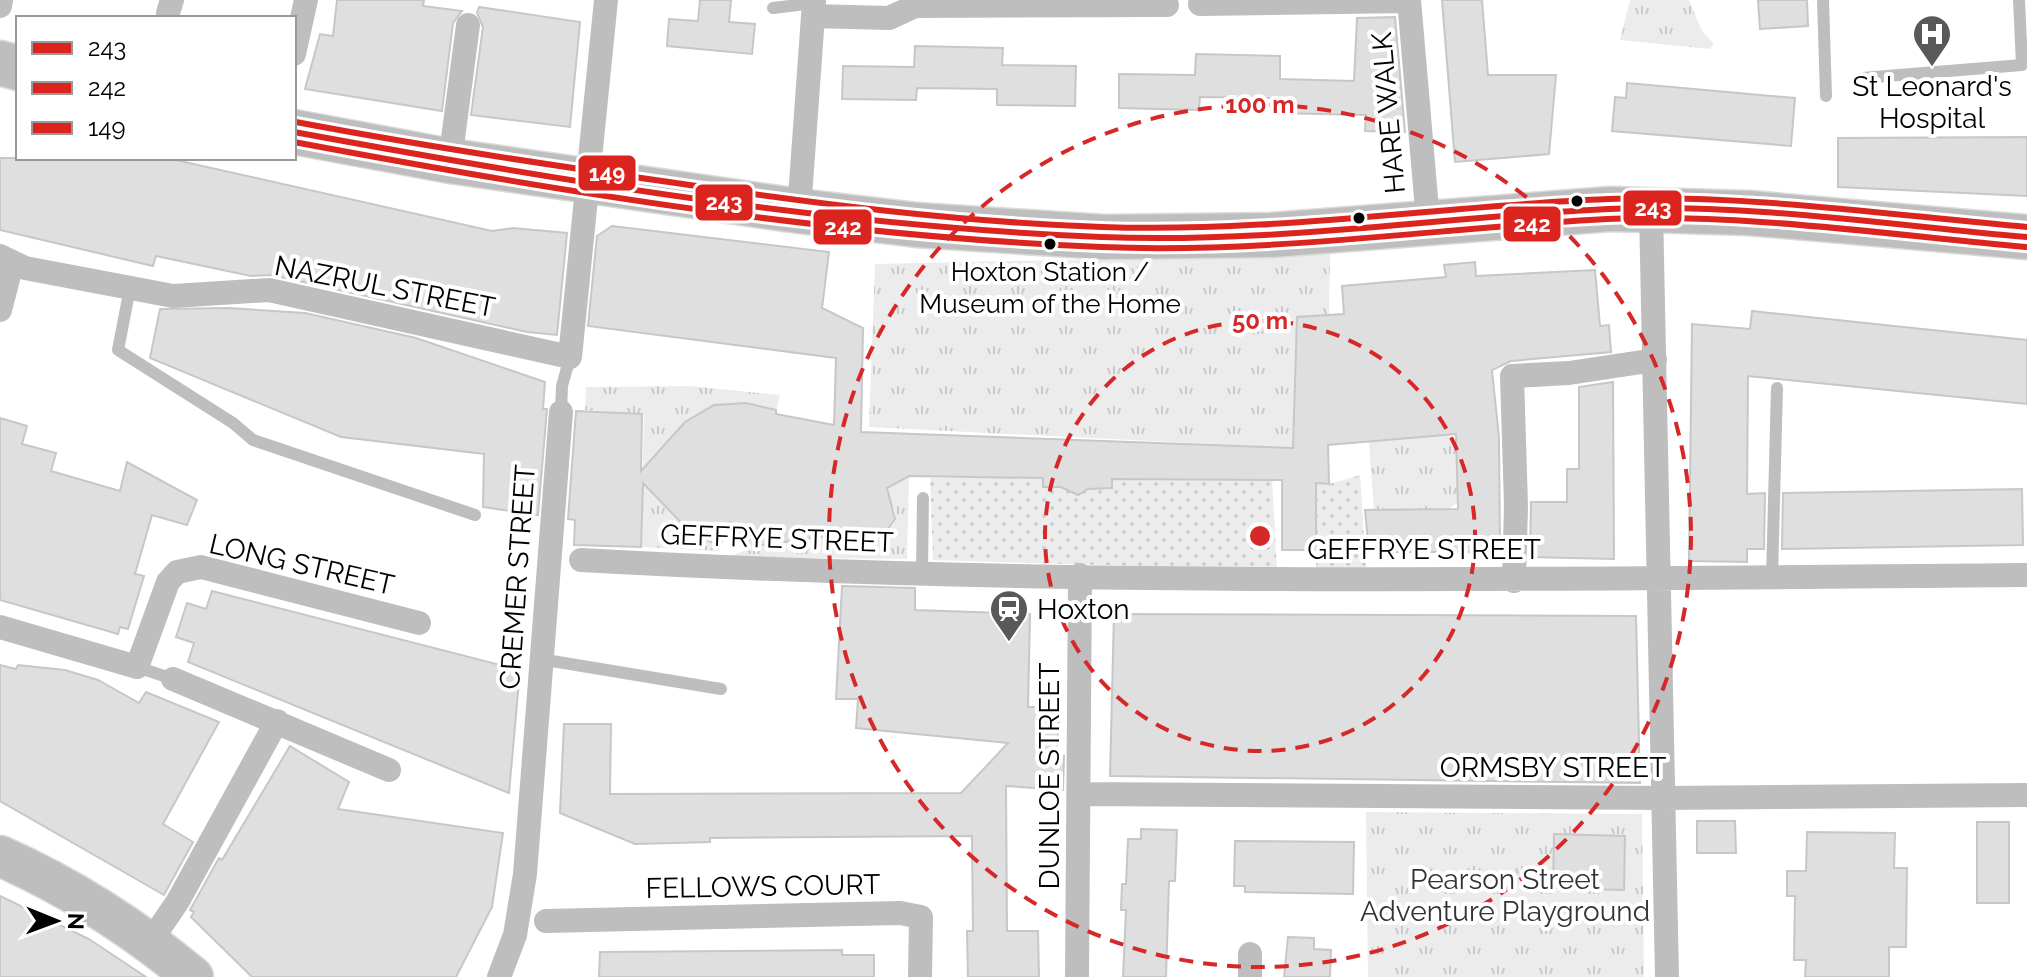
<svg xmlns="http://www.w3.org/2000/svg" width="2027" height="977" viewBox="0 0 2027 977" font-family="Raleway,sans-serif">
  <style>
    .grass { fill: url(#grass-tufts) }
    .garden { fill: url(#garden-dots) }
    .building { fill: #dfdfdf; stroke: #c7c7c7; stroke-width: 2 }
    .lines { fill: none; stroke-linecap: round; stroke-linejoin: round }
    .primary-casing { stroke: #dbdbdb; stroke-width: 43 }
    .highway-casing { stroke: #dbdbdb; stroke-width: 47 }
    .lane { stroke: #bebebe; stroke-width: 12 }
    .street { stroke: #bebebe; stroke-width: 24 }
    .primary { stroke: #bebebe; stroke-width: 40 }
    .highway { stroke: #bebebe; stroke-width: 44 }
    .bus-1-casing { stroke: #fff; stroke-width: 12 }
    .bus-2-casing { stroke: #fff; stroke-width: 12 }
    .bus-3-casing { stroke: #fff; stroke-width: 12 }
    .bus-1 { stroke: #dc241f; stroke-width: 6 }
    .bus-2 { stroke: #dc241f; stroke-width: 6 }
    .bus-3 { stroke: #dc241f; stroke-width: 6 }
    .ring { fill: none; stroke: #d62828; stroke-width: 4; stroke-dasharray: 14 10 }
    .bus-dot { fill: #000; stroke: #fff; stroke-width: 3 }
    .labels { text-anchor: middle; stroke-width: 8; stroke-linejoin: round; paint-order: stroke }
    .bus-label { font-size: 26px; fill: #000; stroke: #fff }
    .poi-label { font-size: 28px; fill: #000; stroke: #fff }
    .street-label { font-size: 28px; fill: #000; stroke: #fff }
    .park-label { font-size: 28px; fill: #333; stroke: #fff }
    .centre { fill: #d62828; stroke: #fff; stroke-width: 4 }
    .ring-label { font-size: 24px; text-anchor: middle; font-weight: bold; fill: #d62828; stroke: #fff; stroke-width: 8; stroke-linejoin: round; paint-order: stroke }
    .line-badge { stroke: #fff; stroke-width: 3 }
    .badge-label { font-size: 22px; text-anchor: middle; font-weight: bold; fill: #fff }
  </style>
  <defs>
    <pattern id="grass-tufts" width="24" height="20" patternUnits="userSpaceOnUse" patternTransform="scale(2)"><rect width="24" height="20" fill="#ececec"/><path d="M3 7l-1-3M5 7V3M7 7l1-3M15 17l-1-3M17 17v-4M19 17l1-3" fill="none" stroke="#c9c9c9"/></pattern>
    <pattern id="garden-dots" width="8" height="8" patternUnits="userSpaceOnUse" patternTransform="scale(2)"><rect width="8" height="8" fill="#ececec"/><path d="M2 2h.1M6 6h.1" fill="none" stroke="#c9c9c9" stroke-width="1.8" stroke-linecap="round"/></pattern>
  </defs>
  <rect width="100%" height="100%" fill="#fff"/>
  <path class="grass" d="M1630,0H1689L1702,31L1714,44L1710,49L1620,40Z
    M1330,254L1329,315L1297,317L1293,448L869,427L875,264Z
    M689,386L780,395L776,410C736,401 720,397 685,422L692,534L720,545L719,551L641,547L644,414L585,410L586,387Z
    M1446,433L1456,444L1458,502L1449,509L1374,510L1369,442Z
    M909,476L907,559L730,557C775,534 836,535 886,532L894,524L895,511L882,497L892,485Z
    M1366,812L1642,814L1644,977H1368Z"/>
  <path class="garden" d="M1360,475L1366,568L1316,571L1317,483L1329,484Z
    M930,478H1043V487H1061L1078,495L1088,489L1112,488V479L1272,480L1277,570L933,560Z"/>
  <path class="building" d="M337,0H424L423,6L462,11L453,23L442,111L305,89L320,34L333,36Z
    M700,0H731L729,22L755,24L752,54L667,46L669,19L698,21Z
    M1442,0H1482L1488,75H1556L1549,154L1455,162Z
    M1758,0H1807L1808,26L1760,29Z
    M479,7L580,22L570,127L471,115L483,27L477,13Z
    M1395,17L1405,132L1365,131L1366,115L1274,113V98L1200,97L1199,110L1119,108V74L1195,75L1196,54L1280,56V79L1354,81L1357,18Z
    M915,46L1003,48L1002,65L1076,66L1075,106L997,105V89L917,88L916,100L842,99L843,66L914,67Z
    M1627,83L1795,98L1791,146L1612,131L1615,97L1626,98Z
    M2027,137V196L1838,187V138Z
    M0,158H167L492,231L513,228L567,233L557,335L527,332L272,275L251,276L156,256L153,266L0,230Z
    M612,226L829,252L822,308L863,328L861,432L1293,448L1297,317L1344,314L1342,286L1446,277L1444,265L1475,262L1476,276L1595,270L1600,326L1609,325L1611,352L1511,361L1492,370L1499,438L1500,552H1369L1365,510L1458,509L1456,434L1328,445L1329,484L1316,483V550H1282V480L1112,479V488L1088,489L1078,495L1061,487H1043V478L909,476L887,488L895,519L886,532L832,535L749,547L730,522L720,546L692,534L643,483L641,547L574,545L575,520L568,519L576,411L642,414L641,471L685,422L714,405L746,403L776,410V414L834,425L836,358L588,326L597,236Z
    M229,308L305,313L416,338L545,382L543,409H547L538,515L483,507L484,454L341,437L150,358L160,309Z
    M1752,311L2027,340V404L1748,376L1747,494L1765,493L1764,549H1747V562L1689,561L1692,324L1750,329Z
    M1613,382L1614,559L1530,557L1531,502H1567V469H1579V387Z
    M0,418L27,426L22,444L56,453L51,471L120,491L127,462L197,500L187,525L152,515L135,574L144,576L128,629L120,627L118,634L0,600Z
    M2022,489L2023,545L1782,549L1783,493Z
    M842,586L915,588V610L1030,614L1028,707H1060L1056,756H1064L1063,790L1006,786L1007,931H1038L1039,977H968L967,931H973L972,836L710,838V842L635,844L560,813L564,724H611L610,794L961,793L1008,743L856,728L858,699H836Z
    M212,591L520,670L509,793L188,662L194,643L176,637L187,603L206,609Z
    M1114,614L1636,616L1640,783L1110,776Z
    M0,665L16,669L18,665L65,670L98,680L139,703L146,692L219,722L163,824L193,842L164,895L0,801Z
    M290,746L349,782L338,809L503,833L492,907L456,977H252L191,917L194,912L190,910L219,858L222,860Z
    M1697,821H1735L1736,853H1697Z
    M1977,822H2009V903H1977Z
    M1141,829L1177,830L1175,881H1169L1166,977H1123L1126,910H1121L1122,884H1126L1128,839H1141Z
    M1807,832L1895,833L1894,868H1907L1906,947H1889V977H1805L1806,960H1794L1795,896H1787V871H1806Z
    M1554,834L1625,836L1624,890L1553,888Z
    M1235,841L1354,842L1353,894L1245,892V886H1234Z
    M0,896L89,939L146,977H0Z
    M1288,937L1314,938V949L1331,950L1330,977H1284Z
    M842,950V955H874V977H599L600,952Z"/>
  <g class="lines">
    <defs>
      <path id="primary" d="M0,856C70,887 134,928 193,977"/>
      <path id="highway" d="M0,63L18,68
        M294,132L450,161L799,211L917,225L1104,237L1272,235L1611,209L1749,213L2027,237"/>
    </defs>
    <use href="#primary" class="primary-casing"/>
    <use href="#highway" class="highway-casing"/>
    <path class="lane" d="M1823,0L1826,96
      M773,8L814,3
      M1862,78L2022,65L2019,0
      M130,288L118,350L233,423L253,440L475,515
      M561,412L562,386L570,357
      M922,572L923,498
      M1772,577L1777,388
      M540,659L721,689
      M137,667L173,679"/>
    <path class="street" d="M1409,0L1428,221
      M1200,4L1409,1
      M0,6L1,0
      M168,13L172,0
      M813,16L889,18L915,6L1167,5
      M294,54L306,0
      M450,161L468,25
      M1651,209L1667,977
      M799,211L814,2
      M0,256L25,268L173,296L269,290L570,357L606,0
      M0,310L12,264
      M581,560C1062,587 1545,579 2027,575
      M1514,581L1516,506L1512,376L1569,373L1655,360
      M0,627L137,667L168,582L177,572L201,567L419,623
      M173,679L389,770
      M1079,794L1662,798L2027,795
      M546,921L900,913L921,917L920,977
      M150,942L178,901L277,721
      M499,977L515,935L525,874L561,412
      M1077,977L1080,575
      M1250,977V954"/>
    <use href="#primary" class="primary"/>
    <use href="#highway" class="highway"/>
    <defs>
      <path id="bus-1" d="M294,132C560,181 831,226 1101,237C1271,244 1439,217 1608,209C1747,203 1889,225 2027,237"/>
      <path id="bus-2" d="M294,142C560,192 830,236 1101,247C1270,254 1438,228 1607,219C1742,213 1891,235 2026,247"/>
      <path id="bus-3" d="M296,122C422,146 549,165 676,183C817,204 959,222 1102,227C1271,233 1439,206 1608,199C1747,194 1889,215 2027,227"/>
    </defs>
    <use href="#bus-1" class="bus-1-casing"/>
    <use href="#bus-2" class="bus-2-casing"/>
    <use href="#bus-3" class="bus-3-casing"/>
    <use href="#bus-1" class="bus-1"/>
    <use href="#bus-2" class="bus-2"/>
    <use href="#bus-3" class="bus-3"/>
  </g>
  <g class="ring">
    <circle cx="1260" cy="536" r="215"/>
    <circle cx="1260" cy="536" r="431"/>
  </g>
  <defs>
    <symbol id="hospital-pin" viewBox="-11 -11 22 30"><path d="M0 17L-7.5 6A9.5 9.5 0 1 1 7.5 6Z" fill="#595959" stroke="#fff"/><path d="M-5-5h3v3.5h4V-5h3V5h-3V1.5h-4V5h-3Z" fill="#fff"/></symbol>
    <symbol id="station-pin" viewBox="-11 -11 22 30"><path d="M0 17L-7.5 6A9.5 9.5 0 1 1 7.5 6Z" fill="#595959" stroke="#fff"/><path d="M-3-6H3Q5-6 5-4V2Q5 4 3 4L4.5 6H3L1.5 4h-3L-3 6H-4.5L-3 4Q-5 4-5 2V-4Q-5-6-3-6ZM-3.5-4v3h7v-3ZM-3.5 1v1.5H-2V1ZM2 1v1.5H3.5V1Z" fill="#fff"/></symbol>
  </defs>
  <g fill-rule="evenodd">
    <use href="#hospital-pin" x="1910" y="12" width="44" height="60"/>
    <use href="#station-pin" x="987" y="587" width="44" height="60"/>
  </g>
  <g class="bus-dot">
    <circle cx="1577" cy="201" r="7"/>
    <circle cx="1359" cy="218" r="7"/>
    <circle cx="1050" cy="244" r="7"/>
  </g>
  <g class="labels">
    <g class="bus-label">
      <text x="1050" y="281">Hoxton Station /<tspan x="1050" dy="32">Museum of the Home</tspan></text>
    </g>
    <g class="poi-label">
      <text x="1932" y="96">St Leonard's<tspan x="1932" dy="32">Hospital</tspan></text>
      <text x="1037" y="619" text-anchor="start">Hoxton</text>
    </g>
    <g class="street-label">
      <text transform="translate(1388 113) rotate(-95)" y="10">HARE WALK</text>
      <text transform="translate(385 286) rotate(11)" y="10">NAZRUL STREET</text>
      <text transform="translate(777 538) rotate(2)" y="10">GEFFRYE STREET</text>
      <text x="1424" y="559">GEFFRYE STREET</text>
      <text transform="translate(302 564) rotate(13)" y="10">LONG STREET</text>
      <text transform="translate(517 577) rotate(-86)" y="10">CREMER STREET</text>
      <text x="1553" y="777">ORMSBY STREET</text>
      <text transform="translate(1049 776) rotate(-90)" y="10">DUNLOE STREET</text>
      <text transform="translate(763 886) rotate(-1)" y="10">FELLOWS COURT</text>
    </g>
    <g class="park-label">
      <text x="1505" y="889">Pearson Street<tspan x="1505" dy="32">Adventure Playground</tspan></text>
    </g>
  </g>
  <circle cx="1260" cy="536" r="12" class="centre"/>
  <g class="ring-label">
    <text x="1260" y="113">100 m</text>
    <text x="1260" y="329">50 m</text>
  </g>
  <g class="line-badge">
    <rect x="577" y="154" width="60" height="38" rx="8" fill="#dc241f"/>
    <rect x="694" y="183" width="60" height="39" rx="8" fill="#dc241f"/>
    <rect x="1622" y="189" width="61" height="38" rx="8" fill="#dc241f"/>
    <rect x="1502" y="205" width="60" height="38" rx="8" fill="#dc241f"/>
    <rect x="812" y="208" width="61" height="38" rx="8" fill="#dc241f"/>
  </g>
  <g class="badge-label">
    <text x="607" y="181">149</text>
    <text x="724" y="210">243</text>
    <text x="1653" y="216">243</text>
    <text x="1532" y="232">242</text>
    <text x="843" y="235">242</text>
  </g>
  <rect x="16" y="16" width="280" height="144" fill="#ffffff" stroke="#999999" stroke-width="2"/>
  <rect x="32" y="42" width="40" height="12" fill="#dc241f" stroke="#999999" stroke-width="2"/>
  <text x="88" y="56" font-size="24" fill="#000000">243</text>
  <rect x="32" y="82" width="40" height="12" fill="#dc241f" stroke="#999999" stroke-width="2"/>
  <text x="88" y="96" font-size="24" fill="#000000">242</text>
  <rect x="32" y="122" width="40" height="12" fill="#dc241f" stroke="#999999" stroke-width="2"/>
  <text x="88" y="136" font-size="24" fill="#000000">149</text>
  <g transform="translate(56 921) rotate(91)" stroke="#ffffff" stroke-width="6" paint-order="stroke">
  <path d="M0-6L14 30L0 20L-14 30Z" fill="#000000"/>
  <text y="-12" font-size="22" font-weight="bold" text-anchor="middle" fill="#000000">N</text>
  </g>
</svg>
